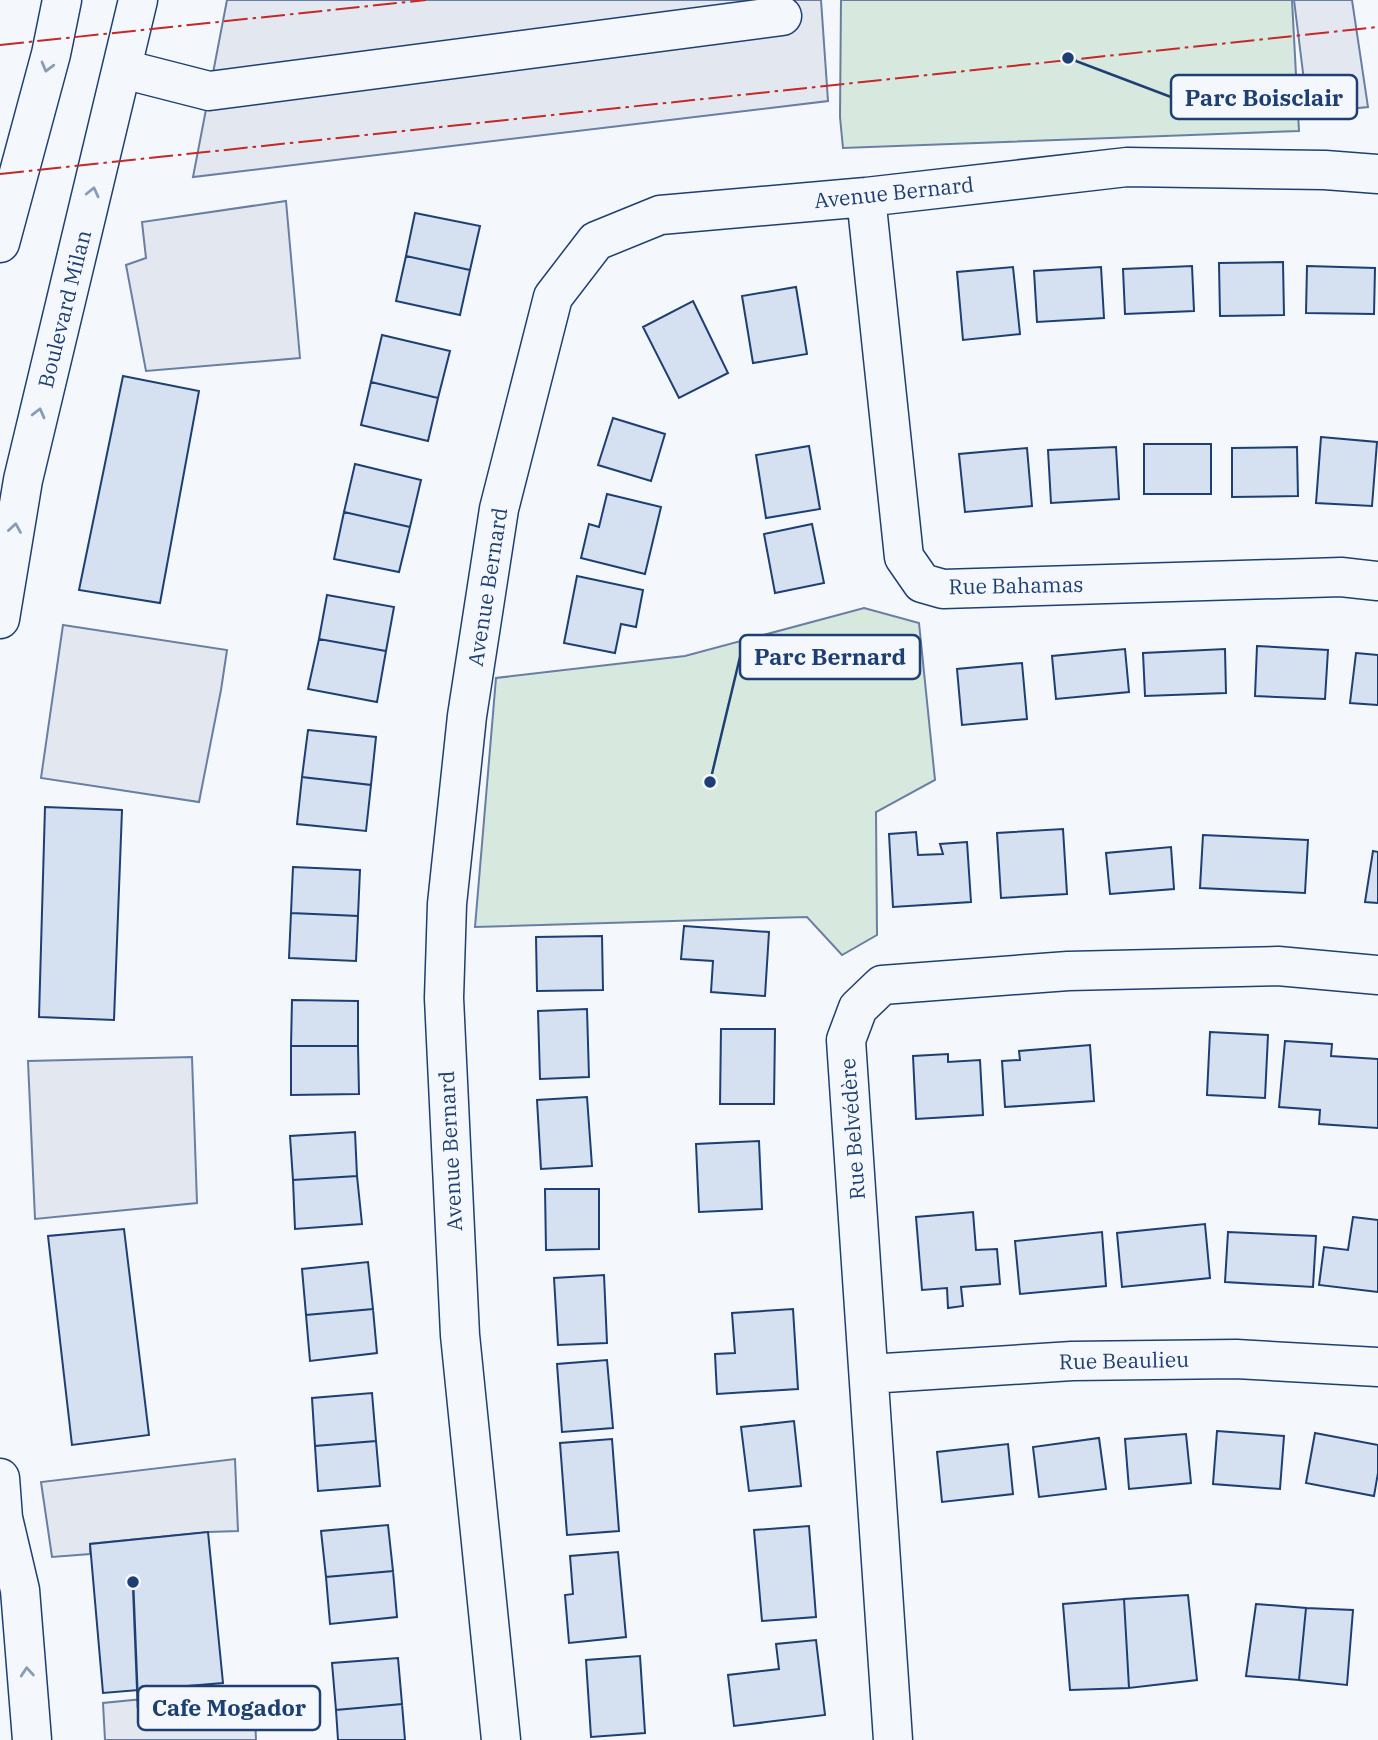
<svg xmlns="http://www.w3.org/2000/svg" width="1378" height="1740" viewBox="0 0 1378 1740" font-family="'IBM Plex Serif',serif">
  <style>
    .green { fill: #d7e8df; stroke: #687fa3; stroke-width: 2 }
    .parking { fill: #e3e8f0; stroke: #687fa3; stroke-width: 2 }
    .building { fill: #d5e0f0; stroke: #1d3f73; stroke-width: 2 }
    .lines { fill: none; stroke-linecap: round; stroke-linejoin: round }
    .minor-casing { stroke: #1d3f73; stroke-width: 41 }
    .major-casing { stroke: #1d3f73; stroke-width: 41 }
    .minor { stroke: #f4f7fb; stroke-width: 38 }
    .major { stroke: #f4f7fb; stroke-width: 38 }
    .power { stroke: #c62828; stroke-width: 2; stroke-dasharray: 24 5 3.5 5; stroke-linecap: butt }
    .oneway { stroke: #889bb7 }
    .labels { text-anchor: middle; stroke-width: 5; stroke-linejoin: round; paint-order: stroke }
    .street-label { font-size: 21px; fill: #1d3f73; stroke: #f4f7fb }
    .leader { fill: none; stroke: #1d3f73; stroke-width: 2.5 }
    .callout-dot { fill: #1d3f73; stroke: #f4f7fb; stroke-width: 2.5 }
    .callout { fill: #f4f7fb; stroke: #1d3f73; stroke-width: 2.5 }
    .callout-label { font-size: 23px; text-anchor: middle; font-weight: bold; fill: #1d3f73 }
  </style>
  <rect width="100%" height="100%" fill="#f4f7fb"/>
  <path class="green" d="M841,0H1292L1299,131L843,148L840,117Z
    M864,608L919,623L935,780L876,812L877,935L842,955L807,917L475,927L496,678L685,656Z"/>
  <path class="parking" d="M227,0H821L828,101L193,177Z
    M1294,0H1352L1368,107L1308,113Z
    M286,201L300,358L146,371L126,265L146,258L142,222Z
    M63,625L227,650L221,690L199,802L41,778Z
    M192,1057L197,1203L35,1219L28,1061Z
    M235,1459L238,1531L208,1532L90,1544V1554L52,1557L41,1482Z
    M254,1688L256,1740H105L103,1703Z"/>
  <path class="building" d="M415,213L480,226L470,270L406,256Z
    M406,256L470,270L460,315L396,301Z
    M1283,262L1284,315L1220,316L1219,263Z
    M1192,266L1194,311L1125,314L1123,269Z
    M1307,266L1375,268L1374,314L1306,313Z
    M1013,267L1020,334L963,340L957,272Z
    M1101,267L1104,318L1037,322L1034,271Z
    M796,287L807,354L753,363L742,296Z
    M693,301L728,373L679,398L643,327Z
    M382,335L450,351L438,398L371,382Z
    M123,376L199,391L160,603L79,590Z
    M371,382L438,398L428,441L361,425Z
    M613,418L665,434L651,481L598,465Z
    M1321,437L1377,442L1372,506L1316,503Z
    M1144,444H1211V494H1144Z
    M809,446L820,509L766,518L756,455Z
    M1116,447L1119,499L1051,503L1048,450Z
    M1297,447L1298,496L1232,497V448Z
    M1027,448L1032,506L965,512L959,454Z
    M355,464L421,480L410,527L344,512Z
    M607,494L661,507L645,574L581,558L589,524L599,527Z
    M344,512L410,527L399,572L334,559Z
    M812,524L824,583L775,593L764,534Z
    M577,576L643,590L636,627L621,624L615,653L564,643Z
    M327,595L394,607L386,651L319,639Z
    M319,639L386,651L377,702L308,689Z
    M1257,646L1328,650L1325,699L1255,696Z
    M1125,649L1129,692L1056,699L1052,656Z
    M1225,649L1226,693L1145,696L1143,653Z
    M1356,653L1378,655V705L1350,703Z
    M1022,663L1027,719L962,725L957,669Z
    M308,730L376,737L371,785L302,777Z
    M302,777L371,785L366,831L297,824Z
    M45,807L122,810L114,1020L39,1017Z
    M1063,829L1067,894L1001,898L997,833Z
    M916,832L918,855L943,854L940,844L967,842L971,902L893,907L889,834Z
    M1203,835L1308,840L1305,893L1200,888Z
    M1171,847L1174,889L1110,894L1106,853Z
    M1373,851L1378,852V903L1365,902Z
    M293,867L360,870L358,916L291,913Z
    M291,913L358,916L356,961L289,958Z
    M684,926L769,932L765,996L711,992L713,961L681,959Z
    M602,936L603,990L537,991L536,937Z
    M292,1000L358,1001V1046H291Z
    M587,1009L589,1077L540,1079L538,1011Z
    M721,1029H775L774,1104H720Z
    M1210,1032L1268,1035L1265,1098L1207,1095Z
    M1285,1041L1332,1044L1331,1056L1378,1059V1128L1319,1124L1320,1110L1279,1107Z
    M1090,1045L1094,1101L1005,1107L1002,1061L1020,1060L1019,1051Z
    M291,1046H358L359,1094L291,1095Z
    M948,1054V1062L980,1060L983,1115L916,1119L913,1056Z
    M587,1097L592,1166L541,1169L537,1100Z
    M355,1132L357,1176L293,1180L290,1136Z
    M759,1141L762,1209L699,1212L696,1144Z
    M357,1176L362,1224L295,1229L293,1180Z
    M545,1189H599V1249L546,1250Z
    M973,1212L976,1250L997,1249L1000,1284L961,1287L963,1306L948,1308L947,1288L922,1290L916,1217Z
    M1353,1217L1378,1220V1292L1319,1285L1324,1247L1348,1250Z
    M1205,1224L1210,1278L1122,1287L1117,1233Z
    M124,1229L149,1435L72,1445L48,1236Z
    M1102,1232L1106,1286L1020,1294L1015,1241Z
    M1228,1232L1316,1236L1313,1287L1225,1282Z
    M368,1262L373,1309L306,1315L302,1269Z
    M604,1275L607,1343L558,1345L554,1278Z
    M373,1309L377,1353L310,1361L306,1315Z
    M793,1309L798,1389L717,1394L715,1354L735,1353L732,1313Z
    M607,1360L613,1428L562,1432L557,1364Z
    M372,1393L376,1441L315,1446L312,1398Z
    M794,1421L801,1486L749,1491L741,1427Z
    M1217,1431L1284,1436L1280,1489L1213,1484Z
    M1315,1433L1378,1445V1473L1374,1496L1306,1483Z
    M1186,1434L1191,1483L1129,1489L1125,1439Z
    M1099,1438L1106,1489L1039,1497L1033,1447Z
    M612,1439L619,1531L567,1535L560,1443Z
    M376,1441L380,1486L318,1491L315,1446Z
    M1008,1444L1013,1494L942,1502L937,1452Z
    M388,1525L393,1571L326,1577L321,1531Z
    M809,1526L816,1617L762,1621L754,1530Z
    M208,1532L223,1683L103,1693L90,1544Z
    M618,1552L626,1637L569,1643L565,1595L573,1594L570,1556Z
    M393,1571L397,1617L330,1624L326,1577Z
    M1188,1595L1197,1680L1129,1688L1124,1599Z
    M1124,1599L1129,1688L1070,1690L1063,1604Z
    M1256,1604L1306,1608L1299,1680L1246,1676Z
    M1306,1608L1353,1610L1347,1685L1299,1680Z
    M816,1640L825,1715L734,1726L728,1675L779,1669L776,1644Z
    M640,1656L645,1733L591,1737L586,1660Z
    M398,1658L402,1704L336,1710L332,1663Z
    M402,1704L405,1740H338L336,1710Z"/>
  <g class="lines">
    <defs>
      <path id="minor" d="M123,69L209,91L782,16
        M866,197L904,557L922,583L943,589L1341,577L1378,581
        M869,1374L1072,1361L1236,1359L1378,1367
        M501,1740L460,1335L444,998L447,904L467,716L499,509L553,297L596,241L660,215L866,197L1127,167L1325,170L1378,174
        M893,1740L846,1040L858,1008L882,985L1068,971L1278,966L1378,975"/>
      <path id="major" d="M0,243L51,54L62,0
        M0,619L23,480L138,0
        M0,1478L3,1518L20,1590L32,1740"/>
    </defs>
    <use href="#minor" class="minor-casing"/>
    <use href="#major" class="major-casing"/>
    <use href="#minor" class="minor"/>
    <use href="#major" class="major"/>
    <path class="power" d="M0,45L426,0
      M0,174L1378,27"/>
  </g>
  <defs><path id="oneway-chevron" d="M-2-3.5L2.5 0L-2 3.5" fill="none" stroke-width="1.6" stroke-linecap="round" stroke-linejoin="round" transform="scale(1.75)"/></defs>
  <g class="oneway">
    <use href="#oneway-chevron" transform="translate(47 67) rotate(105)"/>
    <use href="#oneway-chevron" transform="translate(93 192) rotate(-77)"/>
    <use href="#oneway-chevron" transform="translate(39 413) rotate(-76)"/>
    <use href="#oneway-chevron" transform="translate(15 528) rotate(-81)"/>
    <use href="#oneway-chevron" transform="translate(27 1672) rotate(-95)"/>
  </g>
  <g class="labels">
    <g class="street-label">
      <text transform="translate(894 193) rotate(-6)" y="7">Avenue Bernard</text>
      <text transform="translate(65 309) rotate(-76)" y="7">Boulevard Milan</text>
      <text transform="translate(1016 586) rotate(-1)" y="7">Rue Bahamas</text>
      <text transform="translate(488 587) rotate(-81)" y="7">Avenue Bernard</text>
      <text transform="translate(853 1129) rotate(-94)" y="7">Rue Belvédère</text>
      <text transform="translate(451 1151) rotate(-93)" y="7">Avenue Bernard</text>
      <text transform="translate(1124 1361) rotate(-1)" y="7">Rue Beaulieu</text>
    </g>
  </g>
  <path class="leader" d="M1068 58L1171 97M710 782L740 657M133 1582L138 1708"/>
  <g class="callout-dot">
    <circle cx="1068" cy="58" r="7"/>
    <circle cx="710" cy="782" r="7"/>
    <circle cx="133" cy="1582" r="7"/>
  </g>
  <g class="callout">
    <rect x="1171" y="75" width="186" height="44" rx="7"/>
    <rect x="740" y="635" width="180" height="44" rx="7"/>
    <rect x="138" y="1686" width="182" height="44" rx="7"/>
  </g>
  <g class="callout-label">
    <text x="1264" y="106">Parc Boisclair</text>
    <text x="830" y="665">Parc Bernard</text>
    <text x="229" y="1716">Cafe Mogador</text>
  </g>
</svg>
